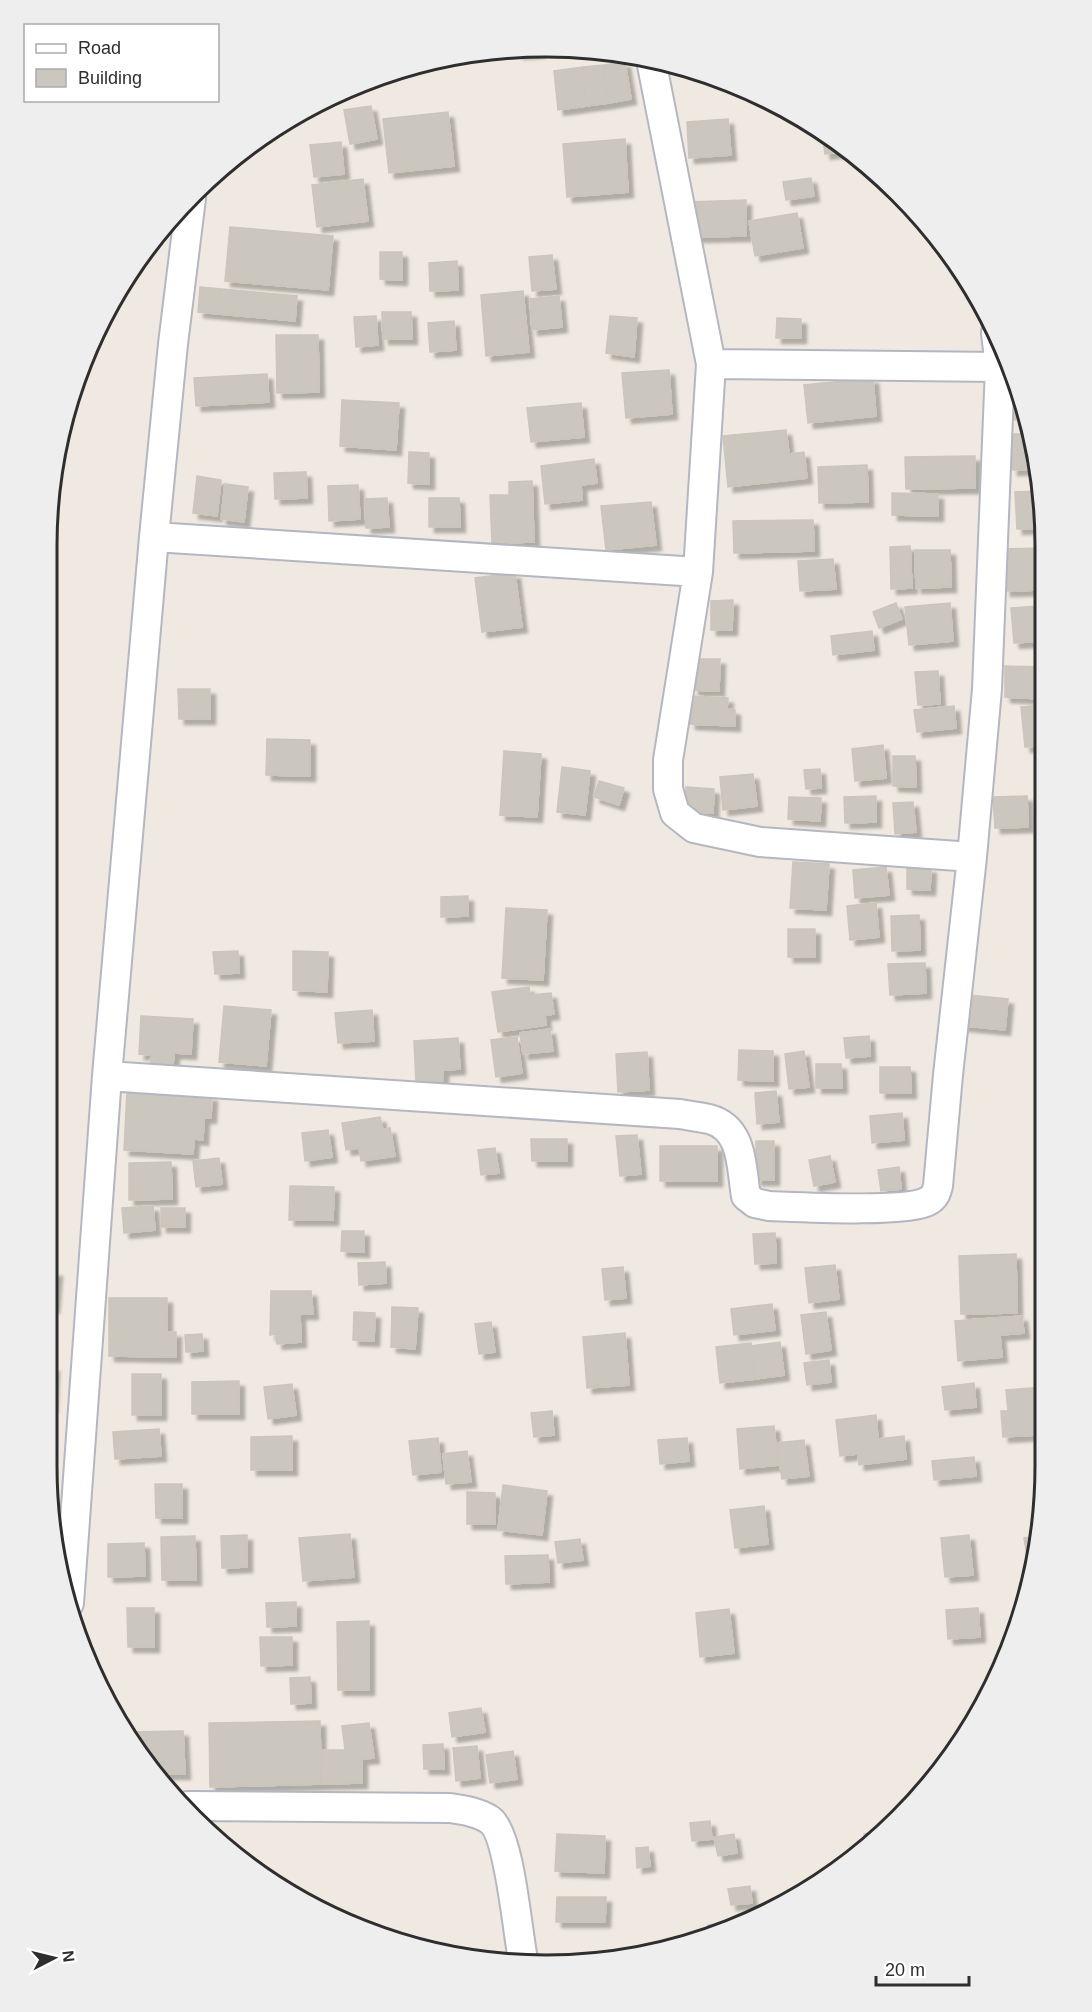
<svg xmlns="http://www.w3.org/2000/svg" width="1092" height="2012" viewBox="0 0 1092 2012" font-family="Helvetica,sans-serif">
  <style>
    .water { fill: #75cff0 }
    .building { fill: #cbc7bf; stroke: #cbc5ba; stroke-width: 1.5; filter: url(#shadow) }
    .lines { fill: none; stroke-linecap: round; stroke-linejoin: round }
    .minor-casing { stroke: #b4b7c1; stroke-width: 32 }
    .minor { stroke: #fff; stroke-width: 28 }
    .rim { fill: none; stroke: #2e2e2e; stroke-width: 3 }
  </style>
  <defs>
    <filter id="shadow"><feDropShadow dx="5.5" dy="5.5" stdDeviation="1.5" flood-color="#0004"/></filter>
  </defs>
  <rect width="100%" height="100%" fill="#efe9e1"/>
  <path class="water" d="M63,417L54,517L48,546V514Z"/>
  <path class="building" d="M517,48H540V52L518,54Z
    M625,62L631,99L608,103L604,65Z
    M604,65L608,103L586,106L583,67Z
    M583,67L586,106L558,110L554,71Z
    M371,106L377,139L350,144L344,110Z
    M448,112L454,166L389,173L383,119Z
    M728,119L731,155L689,158L687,122Z
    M822,133L848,151L825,154Z
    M625,139L628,192L567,197L563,144Z
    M341,142L344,174L314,177L310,145Z
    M811,178L814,196L786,200L783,182Z
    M363,179L368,221L317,227L312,185Z
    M746,200V236L689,237L688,202Z
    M797,213L803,248L755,256L749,221Z
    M230,227L333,236L328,290L225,281Z
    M380,252H402V280L380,279Z
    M552,255L556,289L532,291L529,257Z
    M457,261L458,290L430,291L429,263Z
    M200,287L297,296L295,321L198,312Z
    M523,291L529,352L486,356L481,295Z
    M559,296L562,327L532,330L530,299Z
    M382,312H411L412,339H383Z
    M376,316L378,345L356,347L354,317Z
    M610,316L637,318L634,357L606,353Z
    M777,318L801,319V338H776Z
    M454,321L456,350L430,352L428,323Z
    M276,335H318L319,392L277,393Z
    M669,370L672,414L626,418L622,373Z
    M267,374L269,402L196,406L194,378Z
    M873,378L876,416L808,423L804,385Z
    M1013,384H1015L1025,419L1015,420Z
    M342,400L399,403L396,450L340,446Z
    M581,403L584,437L531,442L527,408Z
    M786,430L789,454L804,452L807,478L728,487L723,436Z
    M1012,434H1029L1038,469L1012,470Z
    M409,452L429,453V484L408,483Z
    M975,456V488L906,489L905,457Z
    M594,459L597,483L581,485L582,500L545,504L541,466Z
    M867,465L868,502L819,503L818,467Z
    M306,472L307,498L275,499L274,473Z
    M197,476L221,480L217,516L193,513Z
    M532,481L534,542L492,543L490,495H509V482Z
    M225,484L248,487L244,522L221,519Z
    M358,485L360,519L329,521L328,486Z
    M1041,491V528L1017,529L1015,492Z
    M892,493L938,494V516L892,515Z
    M387,498L389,527L366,528L365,499Z
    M429,498H459L460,527H429Z
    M651,502L656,545L606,550L601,506Z
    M813,520L814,551L734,553L733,521Z
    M910,546L912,588L891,589L890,547Z
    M1041,548L1042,590L1005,591L1004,549Z
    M915,550H950L951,587L916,588Z
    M833,559L836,589L800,591L798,561Z
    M515,573L522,627L482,632L475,578Z
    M733,600L732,630H711V601Z
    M896,603L902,619L879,628L873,612Z
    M950,603L953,641L909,645L905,607Z
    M1040,606L1042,641L1014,643L1011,608Z
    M872,631L874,650L833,655L831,636Z
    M694,659H720L719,691L693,690Z
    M1005,666L1042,667V699L1005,697Z
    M938,671L940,704L918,705L915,672Z
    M178,689H210V719H179Z
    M690,696L728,698L727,709L735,710V726L690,724Z
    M1042,705V746L1025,747L1021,707Z
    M954,706L956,728L917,732L914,710Z
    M267,739L310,740V776L266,775Z
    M883,745L886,778L855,781L852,749Z
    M504,751L541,754L537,817L500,815Z
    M893,756H915L916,787L893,786Z
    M562,767L590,771L585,815L557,812Z
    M820,769L821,788L806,789L804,770Z
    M753,774L757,806L723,810L720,777Z
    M599,781L624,788L619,805L594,797Z
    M686,787L714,789L713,813L685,812Z
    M876,796V822L845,823L844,797Z
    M1027,796L1028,827L995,828L993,797Z
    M789,797L821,798L820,821L788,819Z
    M913,802L916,832L895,834L893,803Z
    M793,862L829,864L826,910L790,908Z
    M886,867L889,895L855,898L853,870Z
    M907,867L931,868L930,890L907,889Z
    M468,896V916L441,917V897Z
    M876,903L879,937L850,940L847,906Z
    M506,908L547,910L543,980L502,978Z
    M919,915L920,950L892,951L891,916Z
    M788,929H815V957H788Z
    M238,951L239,973L215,974L213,952Z
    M293,951L328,952L327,992L293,990Z
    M925,963L926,993L890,995L888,964Z
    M529,987L530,995L551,993L554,1014L545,1015L546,1025L498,1032L492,992Z
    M959,994L1008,999L1005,1030L956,1025Z
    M224,1006L271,1010L266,1066L219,1062Z
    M372,1010L374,1041L338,1043L335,1013Z
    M141,1016L193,1019L191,1054L174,1053L173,1066L150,1065L151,1055L139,1054Z
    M550,1029L553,1051L523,1054L520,1033Z
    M869,1036L870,1056L846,1058L844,1038Z
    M517,1037L522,1073L496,1077L491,1040Z
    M458,1038L460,1069L443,1070V1081L416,1082L414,1041Z
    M739,1050L773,1051V1081L738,1080Z
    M804,1051L809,1087L789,1089L785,1054Z
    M647,1052L649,1090L618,1092L616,1054Z
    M816,1064H841L842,1088H816Z
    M880,1067H910L911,1093H880Z
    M127,1091L212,1096L211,1118H204L203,1140L194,1139L193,1154L124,1150Z
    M776,1091L779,1122L757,1124L755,1093Z
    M902,1113L904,1140L872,1143L870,1116Z
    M380,1117L383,1130L390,1128L395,1156L361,1161L359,1148L346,1150L342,1123Z
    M328,1130L332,1157L305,1161L302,1133Z
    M637,1135L641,1174L620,1176L616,1136Z
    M531,1139H567V1161H532Z
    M756,1141H774V1180H756Z
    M660,1146H717V1181H660Z
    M495,1148L499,1173L481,1175L478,1150Z
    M830,1156L835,1182L814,1186L809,1160Z
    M219,1158L222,1184L196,1187L193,1161Z
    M171,1162L172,1199L129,1200V1163Z
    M899,1167L901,1189L881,1191L878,1170Z
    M290,1186L334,1187L333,1220H289Z
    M153,1206L155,1230L124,1233L122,1208Z
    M161,1208H185V1227H161Z
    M342,1231H364V1252L341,1251Z
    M775,1233L776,1263L755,1264L753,1234Z
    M1016,1254L1017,1313L961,1314L959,1256Z
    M385,1262L386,1283L359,1285L358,1263Z
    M835,1265L839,1299L809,1303L805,1268Z
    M623,1267L626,1298L605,1300L602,1269Z
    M47,1271H57L54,1308L47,1307Z
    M271,1291H311L313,1314H300L301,1342L277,1344L276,1334L270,1335Z
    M109,1298H167V1332H176V1357L109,1356Z
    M772,1304L775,1330L734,1335L731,1309Z
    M392,1307L418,1308L415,1349L391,1347Z
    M354,1312L375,1313L374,1341L353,1340Z
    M826,1312L831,1350L806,1354L801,1315Z
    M1022,1316L1024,1333L1000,1335L1002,1357L958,1361L955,1321Z
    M491,1322L495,1352L479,1354L475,1324Z
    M625,1333L629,1385L587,1388L583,1337Z
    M202,1334L203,1351L186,1352L185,1335Z
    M780,1342L784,1375L755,1379L751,1346Z
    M751,1343L755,1379L720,1383L716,1347Z
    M829,1360L831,1382L807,1385L804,1363Z
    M47,1366H54L52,1408L47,1407Z
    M132,1374H161V1415H132Z
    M239,1381V1414H192V1382Z
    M974,1383L976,1407L945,1410L942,1387Z
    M292,1384L296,1415L268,1419L264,1387Z
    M1044,1387V1425L1036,1426L1037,1435L1003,1437L1001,1411H1008L1006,1390Z
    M552,1411L554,1435L534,1437L531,1413Z
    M876,1415L878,1439L904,1436L906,1459L859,1465L858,1454L840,1456L836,1420Z
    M774,1426L778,1465L740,1469L737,1429Z
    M159,1429L161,1456L115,1459L113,1432Z
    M292,1436V1470H251V1437Z
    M47,1437H49L50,1472H47L46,1466Z
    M438,1438L441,1472L413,1475L409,1441Z
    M687,1438L689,1461L660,1464L658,1440Z
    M804,1440L809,1476L782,1479L777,1443Z
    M467,1451L471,1482L446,1484L443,1454Z
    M974,1457L976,1476L934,1480L932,1461Z
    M155,1484H182V1518H156Z
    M503,1485L547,1491L542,1535L498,1530Z
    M467,1492L495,1493V1524H467Z
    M764,1506L768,1544L735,1548L730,1510Z
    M350,1534L354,1577L303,1581L299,1538Z
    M247,1535V1567L222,1568L221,1536Z
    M969,1535L973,1575L945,1577L941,1538Z
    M195,1536L196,1580H162L161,1537Z
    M1038,1536L1034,1562L1028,1563L1024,1538Z
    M580,1539L583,1560L558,1563L555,1542Z
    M144,1543L145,1576L108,1577V1544Z
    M548,1555L549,1582L506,1584L505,1556Z
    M296,1602V1626L267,1627L266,1603Z
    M127,1608H154V1647H128Z
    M978,1608L980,1637L948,1639L946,1610Z
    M729,1609L734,1653L700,1657L696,1613Z
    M369,1621V1690H338L337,1622Z
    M260,1637H292V1665L261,1666Z
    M310,1677L311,1703L291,1704L290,1678Z
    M481,1708L485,1732L452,1737L449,1713Z
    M320,1721L321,1784L210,1787L209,1723Z
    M369,1723L374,1758L362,1759V1783L322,1784V1750H345L342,1726Z
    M183,1731L185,1774H154L150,1770L129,1732Z
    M443,1744L444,1769H424L423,1745Z
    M477,1746L480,1778L456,1781L453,1748Z
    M513,1751L517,1779L490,1783L486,1755Z
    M710,1821L712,1839L692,1841L690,1823Z
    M883,1832L876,1841L866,1847L864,1834Z
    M557,1834L605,1836L604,1873L555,1871Z
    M734,1834L737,1853L718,1856L714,1837Z
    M648,1847L650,1866L637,1868L636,1848Z
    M750,1886L752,1903L731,1905L728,1889Z
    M557,1897H606L605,1922H556Z
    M748,1921L737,1927L709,1934L708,1925Z"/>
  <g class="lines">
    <defs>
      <path id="minor" d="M651,60L711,364L1000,367
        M711,364L698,572L668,760V789L675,813L694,828L760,842L972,857
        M154,537L698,572
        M107,1076L680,1114C690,1116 700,1117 709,1119C744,1128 741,1168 746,1196L755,1203L769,1206C798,1207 908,1213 928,1201C935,1197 936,1193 938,1186L948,1075L972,857L987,689L1000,367L996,333
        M69,1603L107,1076L154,537L173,344L191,198
        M188,1806L450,1808C463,1810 478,1812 490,1820C510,1835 517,1931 523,1959"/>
    </defs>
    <use href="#minor" class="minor-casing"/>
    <use href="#minor" class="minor"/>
  </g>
  <path d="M0 0H1092V2012H0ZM546 57H546A489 489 0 0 1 1035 546V1466A489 489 0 0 1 546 1955H546A489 489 0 0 1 57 1466V546A489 489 0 0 1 546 57Z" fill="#eee" fill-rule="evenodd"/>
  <path class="rim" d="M546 57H546A489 489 0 0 1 1035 546V1466A489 489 0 0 1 546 1955H546A489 489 0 0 1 57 1466V546A489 489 0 0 1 546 57Z"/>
  <rect x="24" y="24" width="195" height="78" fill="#ffffff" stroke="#ababab" stroke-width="1.5"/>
  <rect x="36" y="44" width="30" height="9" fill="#ffffff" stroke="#ababab" stroke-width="1.5"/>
  <text x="78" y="54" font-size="18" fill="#2e2e2e">Road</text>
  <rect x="36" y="69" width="30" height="18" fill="#cbc7bf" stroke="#ababab" stroke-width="1.5"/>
  <text x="78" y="84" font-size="18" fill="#2e2e2e">Building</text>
  <g transform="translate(54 1958) rotate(83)" stroke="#ffffff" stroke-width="4.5" paint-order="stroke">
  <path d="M0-4.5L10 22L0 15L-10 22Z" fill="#2e2e2e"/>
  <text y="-9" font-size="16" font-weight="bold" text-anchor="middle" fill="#2e2e2e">N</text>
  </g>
  <path d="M876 1976v9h93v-9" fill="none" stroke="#2e2e2e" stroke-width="3"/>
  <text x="885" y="1976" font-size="18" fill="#2e2e2e" stroke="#ffffff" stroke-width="4.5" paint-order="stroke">20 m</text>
</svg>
